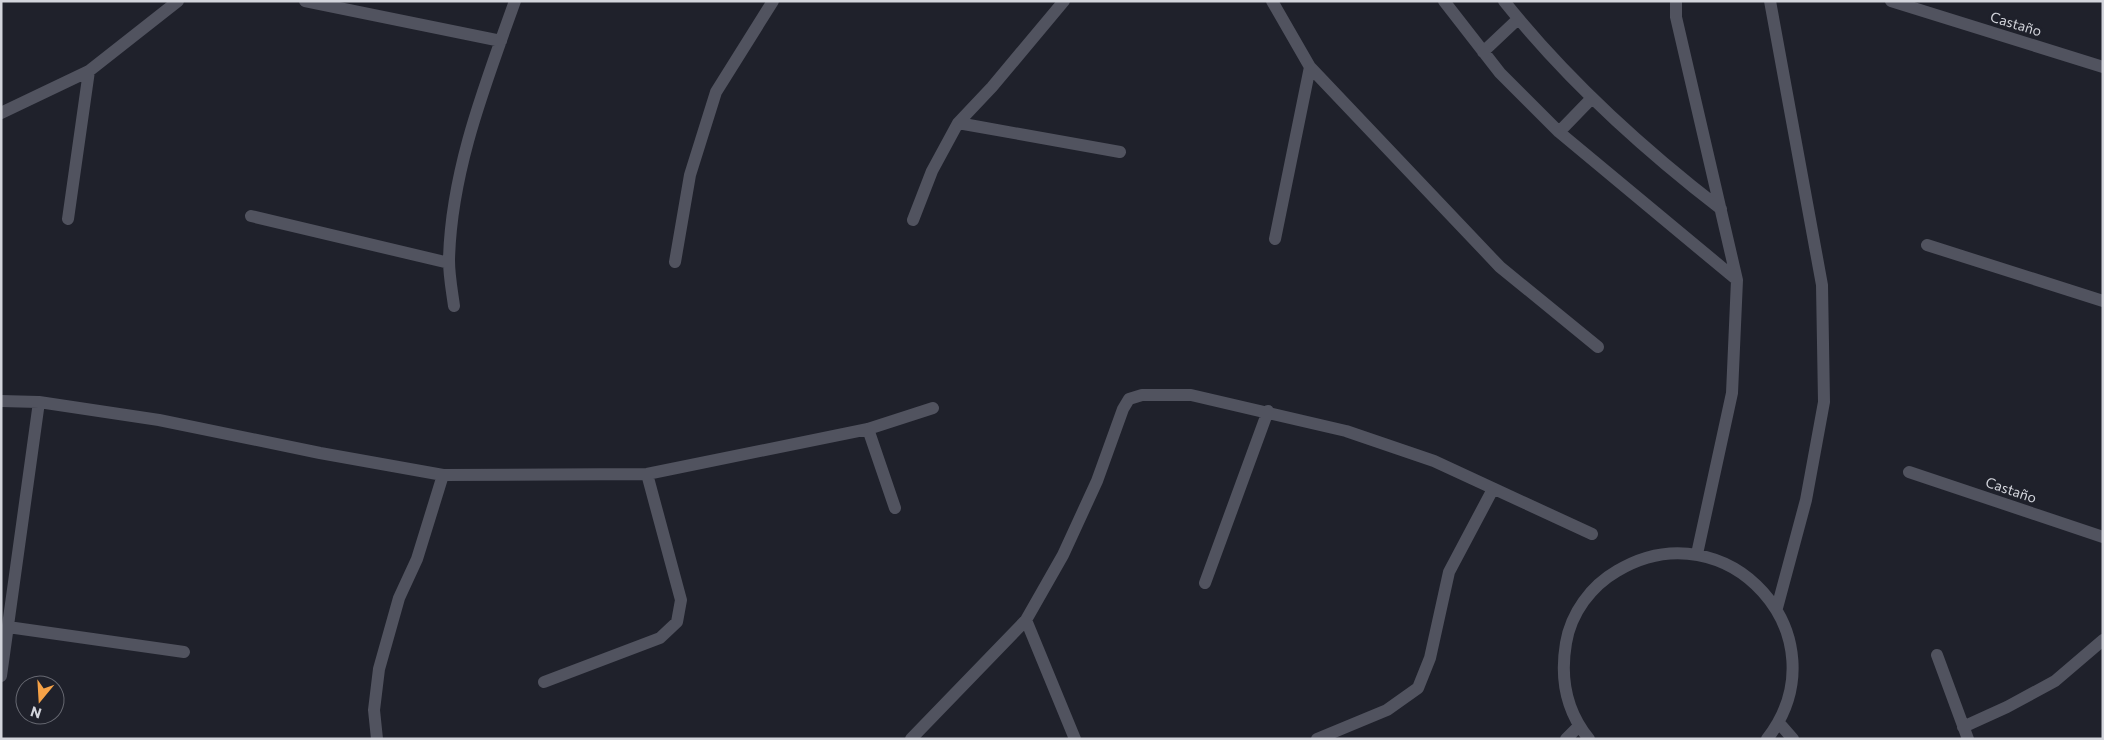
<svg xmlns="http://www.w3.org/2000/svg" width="2104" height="740" viewBox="0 0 2104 740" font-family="Commissioner,sans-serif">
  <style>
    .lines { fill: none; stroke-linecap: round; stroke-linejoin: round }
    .street { stroke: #51535f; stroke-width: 12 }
    .labels { text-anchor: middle; stroke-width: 5; stroke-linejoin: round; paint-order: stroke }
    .street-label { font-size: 14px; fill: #d3d5dc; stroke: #1f212b }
  </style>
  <rect width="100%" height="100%" fill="#1f212b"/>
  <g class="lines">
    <path class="street" d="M305,1L501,41
      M1272,1L1310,67L1500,267L1598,347
      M1444,1L1500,73L1559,132L1737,280
      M1504,1C1567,80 1642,148 1721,209
      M1676,1V17L1737,280L1732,393L1697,554
      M1770,1L1822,285L1824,402L1806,500L1777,608
      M1891,1L2103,67
      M1483,52L1518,19
      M1,113L89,71L178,1
      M958,123L1120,152
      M1559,132L1592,98
      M251,216L449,263
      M68,219L89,71
      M913,220L932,171L958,123L992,87L1064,1
      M1275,239L1310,67
      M1927,245L2103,301
      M675,262L690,175L716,92L773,1
      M454,306C452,291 449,276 449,260C451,171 485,85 515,1
      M1,401L39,402L159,420L320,453L443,475L647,474L868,429L933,408
      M868,429L895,508
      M1909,472L2103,537
      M1205,583L1268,411
      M1026,620L1075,739
      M8,627L184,652
      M1937,655L1968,739
      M1,676L39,402
      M544,682L660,638L677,622L681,600L647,474
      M1779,723L1793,739
      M1963,727L2007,707L2055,681L2103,640
      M377,739L374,710L379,669L399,598L417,559L443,475
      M911,739L1026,620L1063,555L1097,481L1123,409L1129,399L1142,395H1191L1346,431L1434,461L1592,534
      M1317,739L1387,710L1418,688L1430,658L1449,572L1493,489
      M1566,739L1579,726
      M1589,739C1566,711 1560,678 1566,643C1571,613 1591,586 1617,571C1727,505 1846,637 1767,739"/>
  </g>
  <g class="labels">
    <g class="street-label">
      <text transform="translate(2016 24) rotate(17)" y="5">Castaño</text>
      <text transform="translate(2011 490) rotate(19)" y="5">Castaño</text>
    </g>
  </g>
  <rect width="2104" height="740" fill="none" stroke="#d3d5dc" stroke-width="5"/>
  <g transform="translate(40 700) rotate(198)"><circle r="24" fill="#1f212b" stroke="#676972"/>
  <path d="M0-4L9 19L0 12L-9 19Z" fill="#f6a247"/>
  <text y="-8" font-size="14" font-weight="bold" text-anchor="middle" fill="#d3d5dc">N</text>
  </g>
</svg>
